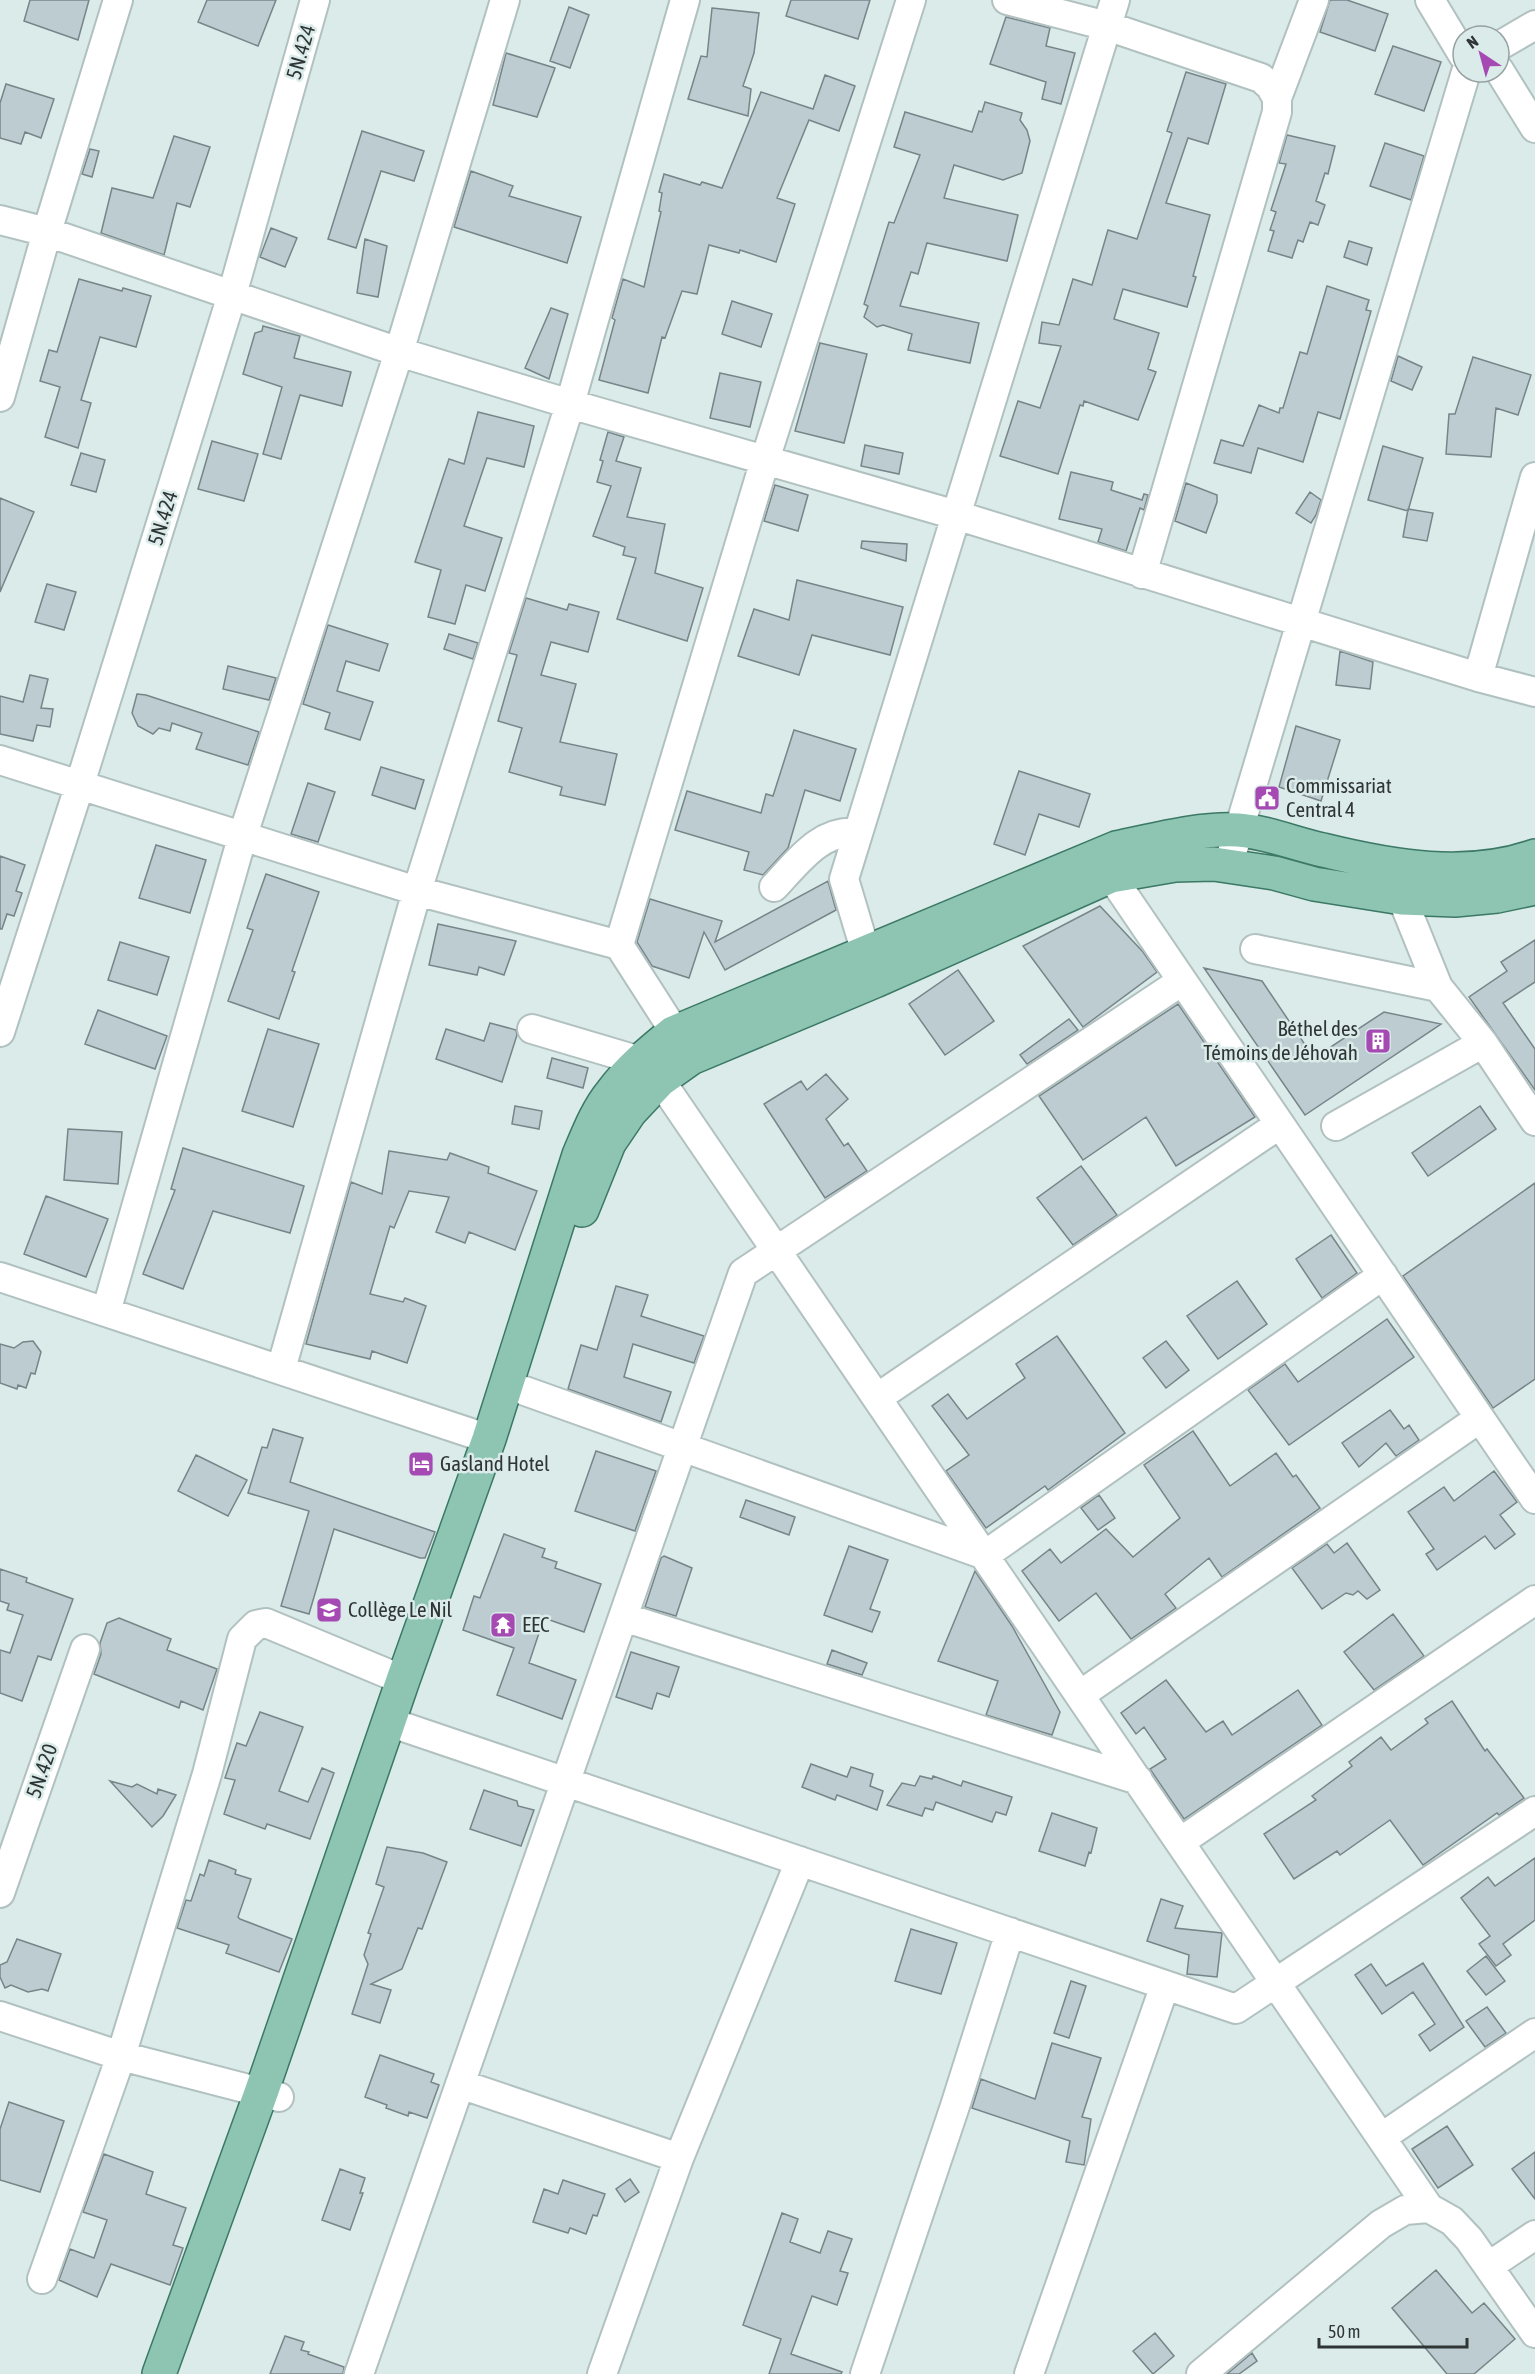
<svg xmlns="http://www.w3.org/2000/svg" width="1535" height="2374" viewBox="0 0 1535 2374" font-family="'Asap Condensed',sans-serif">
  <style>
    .building { fill: #bdccd1; stroke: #778589; stroke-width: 1.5 }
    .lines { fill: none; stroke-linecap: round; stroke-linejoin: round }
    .minor-casing { stroke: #b1c1c0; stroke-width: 32 }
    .major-casing { stroke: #3b7964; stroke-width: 36 }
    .minor { stroke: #fff; stroke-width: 28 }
    .major { stroke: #8dc4b2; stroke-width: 33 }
    .labels { text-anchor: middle; stroke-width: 5; stroke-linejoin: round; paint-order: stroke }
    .street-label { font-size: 21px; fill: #2f3535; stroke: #daebea }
    .poi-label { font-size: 21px; fill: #2f3535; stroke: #daebea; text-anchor: start }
  </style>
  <rect width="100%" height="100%" fill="#daebea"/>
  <path class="building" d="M30,0H89L78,40L24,21Z
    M207,0H276L258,46L198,22Z
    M791,0H870L858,39L786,16Z
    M1330,0H1347L1388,14L1375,51L1320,32Z
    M569,7L589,15L570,68L550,61Z
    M712,8L759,13L754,53L743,86L751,89L748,116L688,99L701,56L707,57Z
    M1006,17L1050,28L1046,46L1075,53L1061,104L1042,99L1046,82L990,64Z
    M1393,46L1441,62L1424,111L1375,94Z
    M506,53L555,68L537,117L493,105Z
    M1186,72L1226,84L1208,144L1188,138L1166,203L1210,215L1193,276L1196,277L1187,307L1123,289L1114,319L1159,333L1148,369L1156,372L1138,420L1084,401L1083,406L1080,405L1058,474L1000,456L1018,401L1040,408L1061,346L1039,343L1042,322L1059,325L1073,279L1092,285L1108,230L1137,239L1172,133L1167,131Z
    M825,75L855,86L839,131L809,120L777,198L795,204L776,262L740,250L739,253L709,245L697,294L682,291L665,338L662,337L648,393L599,380L615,320L612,318L623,279L644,287L661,212L659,211L662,193L659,192L664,174L700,185L702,182L722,188L761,92L813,109Z
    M6,84L54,99L41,138L25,132L21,144L0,138V103Z
    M985,102L1022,113L1020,120L1027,130L1030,141L1022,173L1003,180L954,165L944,198L1018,215L1007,261L927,243L918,274L911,272L900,306L979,323L970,363L908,350L912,334L883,325L877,327L864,317L868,306L864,304L889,222L894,223L920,155L894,147L905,112L972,132L979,111L982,112Z
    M362,131L424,151L414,181L381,171L356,248L328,239Z
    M1287,135L1335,146L1328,174L1325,173L1316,201L1325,205L1318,225L1310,222L1303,242L1298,240L1292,258L1268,251L1274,231L1270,230L1276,212L1271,210L1286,164L1279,163Z
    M174,136L210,147L190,207L177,203L164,255L101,233L112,188L153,198Z
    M1385,143L1424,156L1411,200L1370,186Z
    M90,149L99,151L92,177L82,174Z
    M471,171L513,186L509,196L581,217L567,263L454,227Z
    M271,228L297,238L285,267L260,257Z
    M365,239L387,246L378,297L357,293Z
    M1349,241L1372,248L1367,265L1344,257Z
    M79,279L122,291L123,288L151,296L136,347L100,337L81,400L91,403L78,448L45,437L60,387L40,381L49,350L57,352Z
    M1327,286L1369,300L1366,310L1371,311L1340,419L1318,412L1303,462L1258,448L1251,473L1214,463L1221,440L1243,446L1259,405L1279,413L1280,408H1283L1300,352L1307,354Z
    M732,301L772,314L761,347L722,334Z
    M551,308L568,314L549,379L525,368Z
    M263,326L300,336L294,358L351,372L342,406L300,395L281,459L263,454L282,387L243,374L255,333L262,331Z
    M820,343L867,354L844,443L795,431Z
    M1398,356L1422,367L1412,390L1391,381Z
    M1473,357L1531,375L1518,415L1496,408L1491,457L1446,454L1449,414H1455Z
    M720,373L761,382L750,427L710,418Z
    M478,412L534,426L524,467L487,458L464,526L502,538L485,591L466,585L455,624L428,617L441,570L415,562L449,459L464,464Z
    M608,432L624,437L616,461L641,468L627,517L665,524L655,573L703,588L687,641L617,619L636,558L623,555L625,547L593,536L611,486L597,482L603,461L600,460Z
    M212,441L258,454L244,501L198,489Z
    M865,445L903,453L899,474L861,466Z
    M1383,446L1423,458L1408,511L1368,500Z
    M81,453L105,460L96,492L71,485Z
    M1071,472L1113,482L1111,490L1142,500L1144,494L1148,495L1144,510L1140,508L1126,551L1098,542L1102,529L1059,519Z
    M1186,483L1217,495V502L1206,533L1175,521Z
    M775,485L808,495L798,531L764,521Z
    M1310,492L1321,500L1316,515L1311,523L1296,513Z
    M0,498L34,512L0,592Z
    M1408,509L1433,513L1427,541L1403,537Z
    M862,541L907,544L906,561L861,548Z
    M797,580L903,607L890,655L812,635L799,675L738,656L754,609L789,620Z
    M47,584L76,592L64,630L35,622Z
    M526,598L567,610L569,604L599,612L588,652L551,642L541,675L576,684L560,742L617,754L605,805L560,795L562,787L509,772L522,728L498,721L517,655L509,653Z
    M328,625L388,644L379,671L346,661L337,691L373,702L360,740L325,729L330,713L303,704Z
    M449,634L478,643L473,659L444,649Z
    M1340,651L1373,662L1370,689L1336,685Z
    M228,666L276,678L269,700L223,689Z
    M30,675L48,679L41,708L53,709L50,727L37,725L33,741L0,734V696L23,702Z
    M137,694L146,695L259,732L248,765L196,749L202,733L172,723L170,731L159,728L153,734L138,726L132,713Z
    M1296,726L1340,740L1321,801L1279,787Z
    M794,730L856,749L840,801L805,790L788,848L763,875L744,870L749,852L675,830L687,791L761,813L766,794L773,796Z
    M381,767L424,780L415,809L372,795Z
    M1019,771L1090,794L1079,827L1039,814L1025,855L994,844Z
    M308,783L335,792L318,842L291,834Z
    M156,845L206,860L190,913L139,898Z
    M0,856L25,865L16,891L22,893L14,916L7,914L2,929H0Z
    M266,874L319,892L292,971L295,972L279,1019L228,1001L253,930L247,928Z
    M828,881L836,910L725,970L704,932L689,978L652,966L637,942L650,899L722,921L715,942Z
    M1100,906L1143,952L1157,972L1083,1027L1023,946Z
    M438,924L516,941L504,975L479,967L477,975L429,965Z
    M1535,940V982L1503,1003L1535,1049V1090L1469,997L1507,971L1501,962Z
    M120,942L169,957L157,995L108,980Z
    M1204,968L1262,981L1314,1058L1384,1012L1441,1024L1305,1115Z
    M958,970L994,1021L945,1055L909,1004Z
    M1178,1004L1255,1117L1176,1166L1146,1117L1083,1160L1039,1096Z
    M98,1010L167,1036L155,1069L85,1044Z
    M1069,1019L1078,1030L1027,1064L1020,1055Z
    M490,1023L516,1030L517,1035L502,1082L436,1059L446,1029L484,1041Z
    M268,1029L319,1044L293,1127L242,1111Z
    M552,1058L588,1068L583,1088L547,1078Z
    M826,1074L848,1099L826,1119L844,1146L848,1143L867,1171L825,1198L764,1104L801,1081L807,1090Z
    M515,1106L542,1111L539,1129L512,1124Z
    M1480,1106L1496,1129L1428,1176L1412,1153Z
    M68,1129L122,1132L118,1184L64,1180Z
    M183,1148L304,1186L290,1233L213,1211L183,1289L143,1274L175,1190L171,1189Z
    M389,1151L447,1160L450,1153L489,1167L488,1173L537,1191L515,1250L469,1232L465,1243L436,1232L449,1197L409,1191L394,1228L390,1226L370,1294L403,1302L405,1298L426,1306L407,1363L372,1351L370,1359L306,1344L351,1182L382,1194Z
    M1081,1166L1117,1215L1073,1245L1037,1198Z
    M1535,1183V1379L1493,1408L1403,1276Z
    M46,1196L108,1219L86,1277L24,1254Z
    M1331,1235L1357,1273L1322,1298L1296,1259Z
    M1237,1281L1267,1324L1218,1359L1187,1316Z
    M616,1286L648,1295L641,1316L704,1336L694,1363L633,1344L624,1377L671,1392L661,1422L568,1389L581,1345L597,1350Z
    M1387,1319L1414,1357L1289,1445L1248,1390L1285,1364L1298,1382Z
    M1057,1336L1125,1433L1048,1490L1045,1486L986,1528L946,1471L969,1455L932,1406L948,1394L967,1419L1025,1378L1016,1364Z
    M33,1341L41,1352L35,1374L31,1373L26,1388L18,1385L17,1389L0,1383V1344L14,1348L23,1342Z
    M1166,1341L1189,1370L1166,1388L1143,1358Z
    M1390,1410L1404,1429L1409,1425L1419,1440L1396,1456L1386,1443L1359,1467L1342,1443Z
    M273,1429L303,1438L290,1482L435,1532L425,1558H420L334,1529L309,1614L281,1606L309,1511L248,1493L262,1447L267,1448Z
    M1193,1431L1230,1486L1276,1453L1293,1477L1296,1475L1320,1508L1222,1577L1209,1558L1165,1594L1176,1608L1131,1639L1096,1593L1059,1621L1022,1571L1050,1549L1061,1563L1106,1529L1133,1557L1180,1518L1144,1465Z
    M596,1451L656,1471L635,1531L575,1511Z
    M196,1455L247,1480L228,1516L178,1491Z
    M1494,1471L1517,1502L1500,1515L1515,1534L1495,1549L1485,1536L1437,1570L1426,1554L1434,1549L1408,1512L1444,1487L1454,1501Z
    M1099,1495L1115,1518L1098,1530L1081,1508Z
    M746,1500L795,1517L789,1535L740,1517Z
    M504,1534L545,1549L542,1557L557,1562L555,1568L601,1584L584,1632L544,1618L529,1663L576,1680L562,1719L497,1695L514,1648L463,1630L474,1596L480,1598Z
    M1347,1543L1380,1590L1367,1599L1358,1591L1353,1595L1346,1593L1322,1609L1292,1568L1327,1544L1334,1553Z
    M849,1546L888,1560L870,1609L880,1612L872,1632L824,1615Z
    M664,1556L692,1568L676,1616L645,1607L661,1558Z
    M0,1569L27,1578L26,1582L73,1599L51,1660L38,1656L22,1701L0,1693V1650L10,1653L23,1615L7,1610L9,1604L0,1601Z
    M975,1571L1012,1626L1060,1712L1052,1735L986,1715L998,1681L938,1661Z
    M1393,1614L1424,1656L1374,1690L1344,1652Z
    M119,1618L171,1639L167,1650L217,1669L203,1710L181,1701L179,1708L94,1674L101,1654L100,1643L107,1623Z
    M832,1650L867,1663L862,1675L827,1664Z
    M631,1652L679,1667L669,1697L657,1693L652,1709L616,1697Z
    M1166,1680L1206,1732L1223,1721L1232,1735L1298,1690L1322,1725L1184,1819L1150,1769L1166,1759L1144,1727L1136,1734L1121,1713Z
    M1452,1701L1485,1751L1487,1749L1524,1798L1499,1815L1497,1813L1423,1865L1390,1820L1340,1855L1337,1851L1294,1879L1264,1834L1316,1800L1312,1796L1352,1766L1349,1762L1381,1737L1391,1750L1428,1723L1425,1719Z
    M260,1712L303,1727L279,1791L308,1802L322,1768L334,1773L310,1839L267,1824L265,1829L224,1814L235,1780L225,1778L228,1769L237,1743L246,1746Z
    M811,1764L847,1777L851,1767L873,1774L870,1786L883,1791L877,1810L837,1795L835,1800L802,1787Z
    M920,1776L932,1779L933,1776L961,1786L963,1781L1012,1797L1006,1815L996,1812L992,1822L936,1802L933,1810L925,1808L922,1816L887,1805L902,1783L915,1786Z
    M110,1781L132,1787L137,1784L157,1794L158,1789L176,1795L163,1816L152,1827Z
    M484,1790L517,1801L518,1806L534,1810L521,1846L470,1829Z
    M1052,1813L1097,1828L1091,1853L1089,1852L1085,1866L1039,1851Z
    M387,1847L423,1853L447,1862L422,1929L418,1928L402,1969L371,1984L391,1990L380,2023L352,2014L368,1964L364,1955L371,1934L368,1933L384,1887L376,1884Z
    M1535,1858V1920L1503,1944L1511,1955L1496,1966L1479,1944L1490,1936L1461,1898L1488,1877L1495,1886Z
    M209,1860L226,1866L236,1870L235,1874L251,1879L238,1917L240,1919L292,1939L279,1972L226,1953L229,1945L177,1928L186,1900L191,1901L200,1874L204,1876Z
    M1161,1899L1183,1906L1175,1928L1222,1933L1217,1977L1187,1974L1189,1955L1147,1941Z
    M911,1929L957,1943L941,1994L895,1981Z
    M17,1939L61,1954L48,1991L42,1989L28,1992L11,1985L5,1988L0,1977V1965L7,1962Z
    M1486,1956L1505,1981L1486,1995L1467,1971Z
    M1423,1963L1464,2027L1430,2051L1419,2035L1435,2024L1413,1992L1382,2014L1355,1975L1371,1964L1386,1986Z
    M1071,1981L1086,1986L1069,2038L1054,2033Z
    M1487,2007L1506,2033L1485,2047L1466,2021Z
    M1052,2043L1101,2058L1082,2117L1091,2119L1084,2165L1066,2162L1070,2141L972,2108L981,2079L1035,2099Z
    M380,2055L434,2074L431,2082L439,2085L427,2118L409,2112L408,2116L386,2108L387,2105L365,2097Z
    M9,2102L64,2121L40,2192L0,2180V2129Z
    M1447,2126L1473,2165L1438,2188L1412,2149Z
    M1535,2152V2199L1512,2169Z
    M104,2154L153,2172L146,2194L186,2208L173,2245L183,2248L170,2285L111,2264L97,2297L59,2280L70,2249L94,2258L107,2220L83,2212Z
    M340,2169L365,2178L360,2193H363L350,2230L322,2220Z
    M630,2179L639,2192L625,2202L616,2189Z
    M563,2180L605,2194L597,2216L593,2215L586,2234L570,2228L568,2233L533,2222L544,2189L558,2194Z
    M782,2213L798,2219L790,2242L820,2253L828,2231L852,2239L840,2271L848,2273L837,2305L812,2296L791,2354L842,2372L841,2374H769L781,2339L743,2325Z
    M1436,2270L1472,2313L1484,2303L1515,2339L1474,2374H1447L1392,2308Z
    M1155,2333L1174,2356L1153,2374L1133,2351Z
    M285,2336L304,2342L301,2350L309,2352L308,2354L344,2367L343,2374H270Z
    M1252,2353L1257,2361L1239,2374H1227Z"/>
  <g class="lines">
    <defs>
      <path id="minor" d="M1007,0L1107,26L1261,78L1270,86L1277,98
        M1430,0L1463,55
        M1499,46L1535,25
        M1499,70L1535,128
        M0,220L47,232L399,352L570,404L956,515L1478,677L1535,692
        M0,397L47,232L118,0
        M1142,574L1277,112V98L1314,0
        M1478,677L1535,477
        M0,760L417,891L619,945L687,1051
        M1228,866L1466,72
        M1111,876L1535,1499
        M774,887C797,863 821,828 858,833
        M1402,898L1438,987L1483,1043L1535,1121
        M619,945L765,460L911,0
        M1255,949L1438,987
        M872,973L844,879L1115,0
        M532,1029L640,1061
        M0,1032L80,784L232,295L315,0
        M660,1080L1429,2208L1452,2221L1469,2239L1535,2333
        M1336,1126L1483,1043
        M0,1277L489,1439
        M106,1312L242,838L399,352L505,0
        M281,1369L417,891L570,404L685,0
        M525,1391L985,1555L1383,1275
        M877,1398L1280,1124
        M623,1617L1138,1780
        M1080,1695L1480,1418
        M389,1722L1236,2009L1535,1811
        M1180,1842L1535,1600
        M0,1893L85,1649
        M0,2016L121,2056L279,2097
        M460,2084L679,2158
        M1382,2137L1535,2033
        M1489,2266L1535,2235
        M42,2279L121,2056L207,1774L242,1639L256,1625L266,1623L403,1680
        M359,2374L743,1273L1182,981
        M602,2374L679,2158L800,1861
        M865,2374L955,2106L1010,1932
        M1029,2374L1165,1985
        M1201,2374L1381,2224L1405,2210L1429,2208"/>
      <path id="major" d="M582,1210L609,1143L630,1112L660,1080L691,1058L875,981L1111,876L1175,865L1214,864L1274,873L1314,884L1402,898L1455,900L1497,896L1535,888
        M159,2374L261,2093L403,1680L489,1439L579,1155C588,1134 597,1110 612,1092C629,1069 651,1051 673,1033L1116,848C1155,840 1198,828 1238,830C1267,832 1295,844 1323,850C1392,867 1467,880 1535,856"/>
    </defs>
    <use href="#minor" class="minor-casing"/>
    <use href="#major" class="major-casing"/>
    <use href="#minor" class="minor"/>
    <use href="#major" class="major"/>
  </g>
  <defs>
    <symbol id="civic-square" viewBox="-11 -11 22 22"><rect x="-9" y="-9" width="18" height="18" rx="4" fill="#a549b3" stroke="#daebea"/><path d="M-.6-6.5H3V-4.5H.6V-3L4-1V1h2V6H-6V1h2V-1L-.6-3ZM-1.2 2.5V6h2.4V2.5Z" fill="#fff"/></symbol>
    <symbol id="building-square" viewBox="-11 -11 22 22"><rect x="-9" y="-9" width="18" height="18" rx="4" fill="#a549b3" stroke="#daebea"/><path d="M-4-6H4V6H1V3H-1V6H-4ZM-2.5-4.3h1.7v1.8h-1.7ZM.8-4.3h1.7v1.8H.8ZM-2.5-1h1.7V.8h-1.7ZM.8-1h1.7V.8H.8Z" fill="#fff"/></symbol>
    <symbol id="hotel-square" viewBox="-11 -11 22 22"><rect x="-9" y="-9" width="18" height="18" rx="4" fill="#a549b3" stroke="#daebea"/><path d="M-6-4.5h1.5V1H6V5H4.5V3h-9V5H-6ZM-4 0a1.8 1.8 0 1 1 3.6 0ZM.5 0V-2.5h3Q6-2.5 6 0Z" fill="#fff"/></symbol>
    <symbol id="school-square" viewBox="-11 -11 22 22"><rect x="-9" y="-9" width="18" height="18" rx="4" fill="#a549b3" stroke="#daebea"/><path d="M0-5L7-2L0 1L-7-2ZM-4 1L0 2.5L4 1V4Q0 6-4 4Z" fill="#fff"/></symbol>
    <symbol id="temple-square" viewBox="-11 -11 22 22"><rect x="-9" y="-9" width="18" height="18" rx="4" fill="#a549b3" stroke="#daebea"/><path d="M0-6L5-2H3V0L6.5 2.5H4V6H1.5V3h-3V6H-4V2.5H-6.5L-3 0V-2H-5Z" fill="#fff"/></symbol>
  </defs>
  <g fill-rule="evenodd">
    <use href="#civic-square" x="1252" y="783" width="30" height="30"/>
    <use href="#building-square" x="1363" y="1026" width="30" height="30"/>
    <use href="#hotel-square" x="406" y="1449" width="30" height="30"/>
    <use href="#school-square" x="314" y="1595" width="30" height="30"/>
    <use href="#temple-square" x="488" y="1610" width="30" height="30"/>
  </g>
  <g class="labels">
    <g class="street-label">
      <text transform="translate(301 52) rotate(-74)" y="7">5N.424</text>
      <text transform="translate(163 518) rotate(-73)" y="7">5N.424</text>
      <text transform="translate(42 1771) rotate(-71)" y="7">5N.420</text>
    </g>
    <g class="poi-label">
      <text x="1286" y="793">Commissariat<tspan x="1286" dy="24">Central 4</tspan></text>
      <text x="1358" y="1036" text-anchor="end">Béthel des<tspan x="1358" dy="24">Témoins de Jéhovah</tspan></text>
      <text x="440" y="1471">Gasland Hotel</text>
      <text x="348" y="1617">Collège Le Nil</text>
      <text x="522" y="1632">EEC</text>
    </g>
  </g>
  <g transform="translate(1481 54) rotate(324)"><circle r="28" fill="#daebea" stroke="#96a2a2" stroke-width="1.5"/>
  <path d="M0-4.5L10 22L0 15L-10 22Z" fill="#a549b3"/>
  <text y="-9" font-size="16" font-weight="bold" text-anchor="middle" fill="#2f3535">N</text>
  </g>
  <path d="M1319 2338v9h148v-9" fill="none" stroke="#2f3535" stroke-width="3"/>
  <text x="1328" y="2338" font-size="18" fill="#2f3535" stroke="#daebea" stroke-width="4.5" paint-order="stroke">50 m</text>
</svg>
